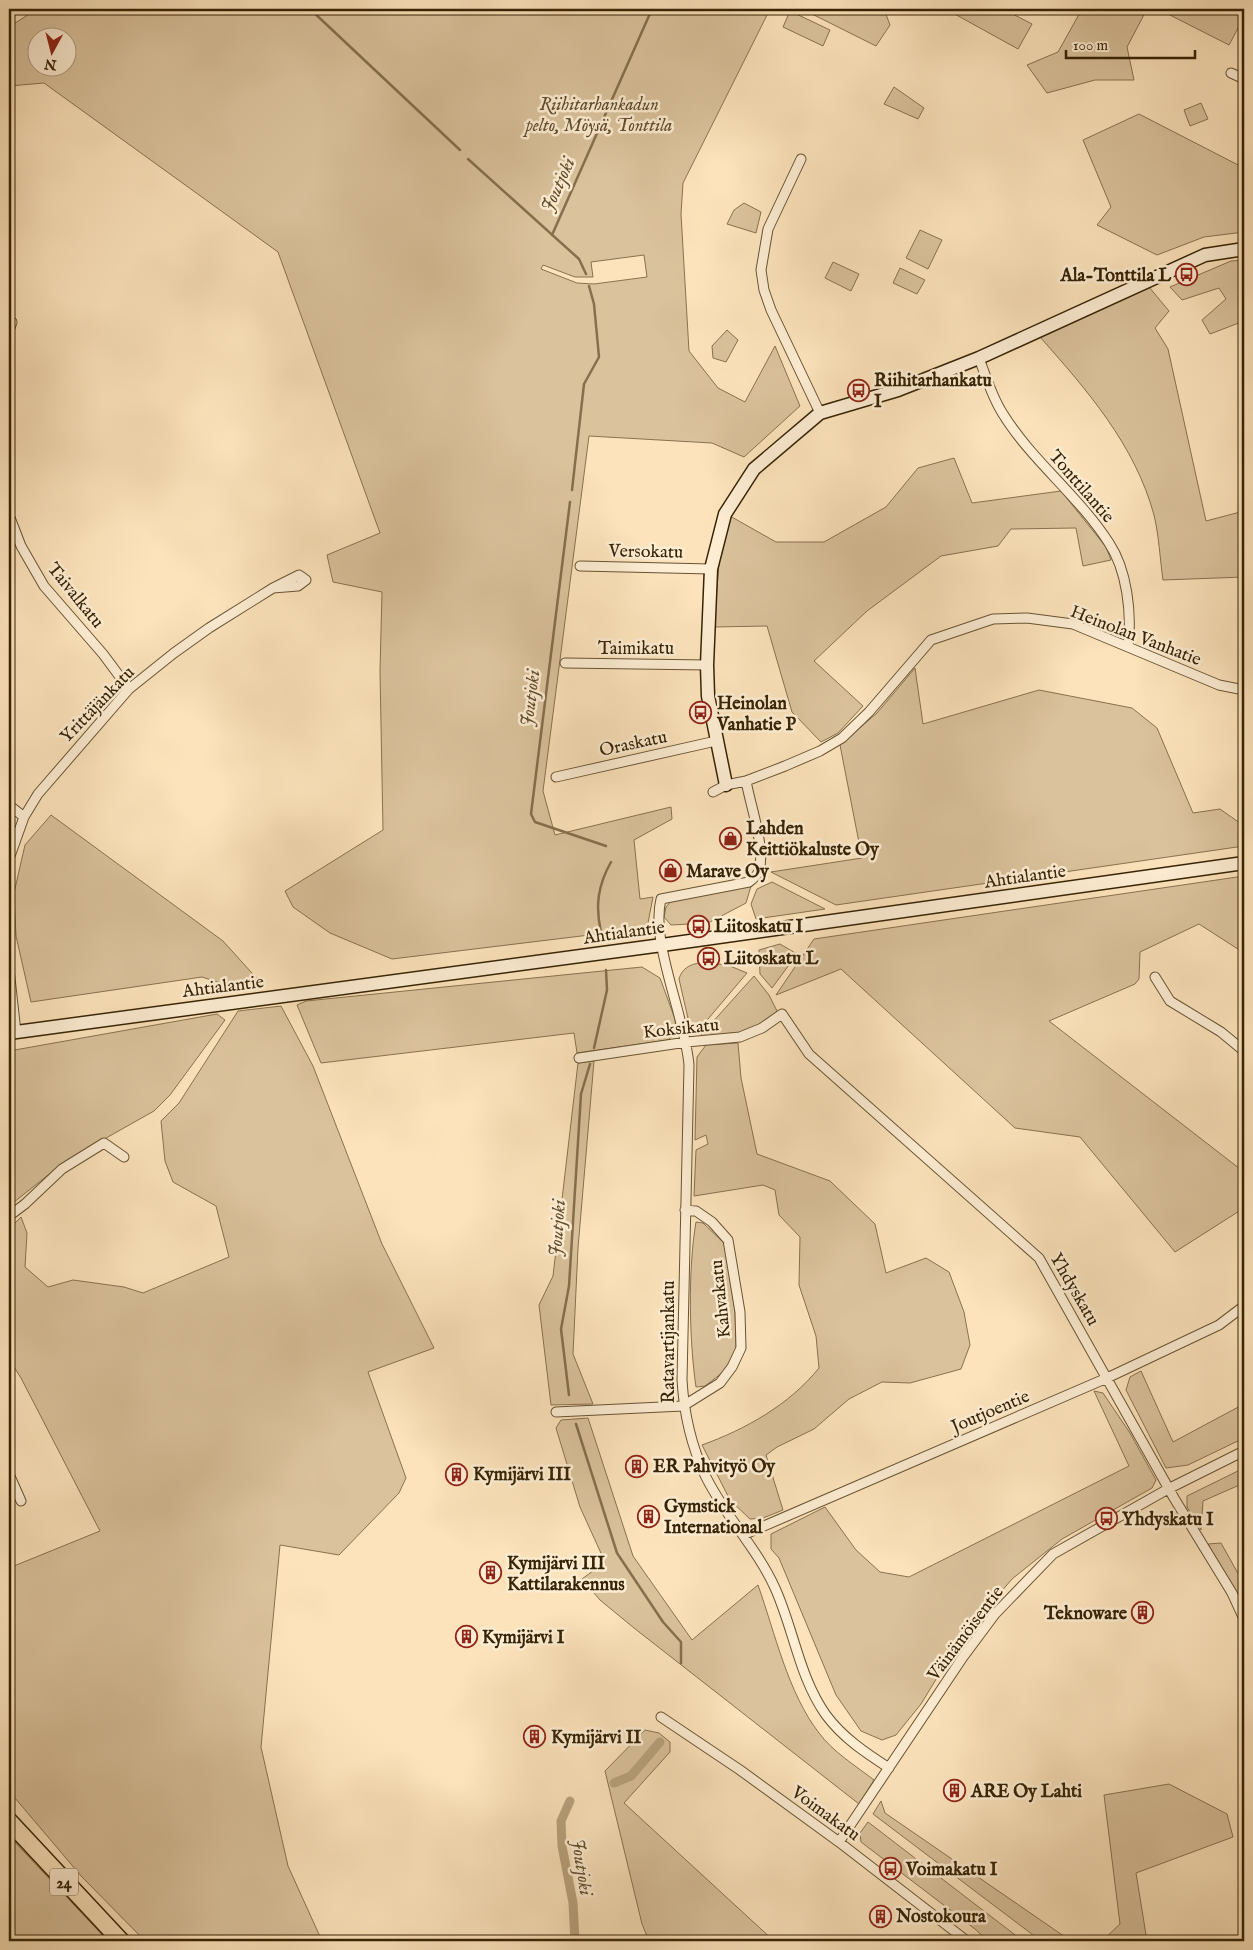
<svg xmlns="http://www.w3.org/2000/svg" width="1253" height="1950" viewBox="0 0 1253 1950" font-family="'IM FELL English',serif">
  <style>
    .green { fill: #dac29c; stroke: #887250; fill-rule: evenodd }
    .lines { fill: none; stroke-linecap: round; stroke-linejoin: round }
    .stream { stroke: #856f4d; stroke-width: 2.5 }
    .canal { stroke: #b9a27d; stroke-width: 9 }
    .street-casing { stroke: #685332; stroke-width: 11 }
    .secondary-casing { stroke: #362304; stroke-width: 15 }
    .highway-casing { stroke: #362304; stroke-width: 19 }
    .street { stroke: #fdedd3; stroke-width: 9 }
    .secondary { stroke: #fdedd3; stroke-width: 12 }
    .highway { stroke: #fce3bb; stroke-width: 16 }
    .rail-casing { stroke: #362304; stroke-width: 4.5 }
    .rail { stroke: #fdedd3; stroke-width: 2.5; stroke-dasharray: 8; stroke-linecap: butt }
    .labels { text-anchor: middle; stroke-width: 5; stroke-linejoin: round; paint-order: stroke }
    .shield { fill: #fdedd3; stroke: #726042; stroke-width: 1 }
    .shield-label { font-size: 16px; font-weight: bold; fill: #362304 }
    .park-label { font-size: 18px; font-style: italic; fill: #5f4b2a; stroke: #fdedd3 }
    .poi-label { font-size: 18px; font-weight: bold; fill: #362304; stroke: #fdedd3; text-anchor: start }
    .street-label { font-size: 18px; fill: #362304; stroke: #fdedd3 }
    .water-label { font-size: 19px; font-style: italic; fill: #644f2e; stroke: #fdedd3 }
  </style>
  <rect width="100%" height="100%" fill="#fce3bb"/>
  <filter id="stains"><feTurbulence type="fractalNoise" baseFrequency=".004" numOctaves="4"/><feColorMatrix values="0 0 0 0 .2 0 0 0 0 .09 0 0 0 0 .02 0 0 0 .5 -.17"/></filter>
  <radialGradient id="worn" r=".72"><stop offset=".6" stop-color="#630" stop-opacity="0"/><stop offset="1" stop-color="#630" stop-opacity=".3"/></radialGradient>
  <path class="green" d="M37,9H770L683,183L681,214L689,351L718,388L745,402L775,346L800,406L744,457L712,443L589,436L543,791L555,835L671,807L672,819L634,840L640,899L653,897L647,928L392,959L330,933L293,907L285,891L383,830L380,671L382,592L333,582L327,555L380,533L278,252L44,83L9,86V27ZM38,38H68V68H38ZM644,255L647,277L594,284L577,283L541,269L543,265L575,277H593L591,262Z
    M802,9H884L890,25L876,46Z
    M952,9H1003L1032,24L1018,49L951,12Z
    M1082,9H1147L1127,47L1134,80H1095L1047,93L1027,65L1058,52Z
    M1158,9H1244V17L1229,45Z
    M790,11L830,30L823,46L783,27Z
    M894,87L924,108L918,119L884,104Z
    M1201,103L1208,119L1190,126L1184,110Z
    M1139,114L1244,168V232L1204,237L1157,255L1097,225L1111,207L1083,140Z
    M744,203L761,212L756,233L727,224L734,210Z
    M920,230L942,240L928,269L906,258Z
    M1244,260V321L1210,334L1202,320L1226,299L1219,288L1182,300L1170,287L1231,261Z
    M833,262L859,274L851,291L825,278Z
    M900,268L925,280L917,294L893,283Z
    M1149,287L1169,311L1155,328L1168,349L1206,521L1244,511V577L1163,580C1160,559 1159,536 1154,515C1135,445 1087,390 1040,337Z
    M727,330L738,340L726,362L713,358L712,346Z
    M954,458L972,503L1061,491L1106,547L1111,560L1083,566L1076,528L1011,529L998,546L941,556L867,611L814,661L863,706L838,733L821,742L792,712L767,626L714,627L720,550L730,516L776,542H824L886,507L918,468Z
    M915,668L923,724L1039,690L1132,708L1157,728L1193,813L1220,809L1237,821L1244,820V846L836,905L771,872L862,858L840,745L877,713Z
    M51,815L223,941L260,982L224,984L202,977L31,1002L16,936L14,893L25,845Z
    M1244,876V953L1199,924L1140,952L1139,979L1135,984L1049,1021L1244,1172V1208L1175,1252L1080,1137L1015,1128L841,969L776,995L814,939Z
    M772,882L825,909L756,919L751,904L757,889Z
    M751,886L746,903L708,923L671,925L664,917L666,907L672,900Z
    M780,944L797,954L772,988L760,974L759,950Z
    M708,962L730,966L747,973L697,1032L690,1027L679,979C683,965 695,963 708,962Z
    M642,967L660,978L675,1019L676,1033L668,1040L577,1053L574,1033L321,1063L297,1005L306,1001Z
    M754,976L769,995L778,1013C761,1024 722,1047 701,1035Z
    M281,1006L313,1066L382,1244L434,1348L368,1372L406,1478L399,1493L339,1555L280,1545L261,1747L288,1866L322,1941H145L82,1877L9,1791V1568L100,1531L21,1378L9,1359V1229L21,1217L27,1233L25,1267L48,1287L73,1280L124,1287L143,1293L229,1257L216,1206L173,1182L165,1161L161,1121L179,1103L238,1011Z
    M217,1014L225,1020L170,1095L154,1111L67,1160L9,1206V1051Z
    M738,1043L741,1078L757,1154L830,1181L875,1224L886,1273L926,1258L949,1272L964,1312L970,1345L961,1369L910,1383L882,1382L849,1399L814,1429L777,1447L766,1455L783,1510L763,1518L750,1519L730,1500L702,1445C746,1429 789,1405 819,1368L816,1336L799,1285L800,1237L779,1215L775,1190L763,1185L694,1196L696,1150L708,1144L706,1135L695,1140L697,1057L706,1045Z
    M594,1061L578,1248L573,1354L593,1404L551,1405L539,1305L553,1276L578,1063Z
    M696,1222L703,1223L725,1244L735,1311L736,1349L726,1370L705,1386L696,1387C689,1339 688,1269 696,1222Z
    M1141,1371L1173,1442L1244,1404V1438L1188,1465L1166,1468L1126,1390L1130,1377Z
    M1094,1391L1103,1393L1130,1433L1156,1480L1152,1488L1062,1539L1012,1579L960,1640L921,1704L896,1735L882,1740L861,1731L836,1695L779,1558L771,1549V1534L825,1507L856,1550L880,1572L909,1577L1129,1466Z
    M588,1418L633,1556L692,1640L758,1585C775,1633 788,1693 819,1733C833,1752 856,1766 874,1780L859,1804L634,1628L600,1600L582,1579L605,1562L580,1507L556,1428L561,1420Z
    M1244,1468V1483L1203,1501L1201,1530L1187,1507V1496Z
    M1221,1543L1244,1584V1611L1208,1544Z
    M645,1730L659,1733L670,1742V1752L624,1803L774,1941H649L642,1924L605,1771Z
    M1169,1784L1227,1814L1233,1837L1136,1873L1147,1941H1102L1120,1924L1104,1795Z
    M881,1801L885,1813L1071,1941H1041L873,1814Z
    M868,1822L1023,1941H988L975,1929L861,1842L860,1833Z
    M9,1836L108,1941H9Z"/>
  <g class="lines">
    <path class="stream" d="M310,9L460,150
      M468,159L579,259L586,274
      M552,235L652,9
      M572,490L584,384L599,357L594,304L589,286
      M570,502L531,814L535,822L606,846
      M601,932C595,906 598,885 611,862
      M594,1048L607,990L606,970
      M569,1395L561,1329L569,1286L581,1094L590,1064
      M576,1424L617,1553L663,1622L681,1642V1663"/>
    <path class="canal" d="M614,1783L631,1776L660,1742
      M570,1801L561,1821L562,1846L573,1903L575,1941"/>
    <defs>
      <path id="street" d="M1231,73L1244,79
        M801,159L768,229L761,270L764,290L771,310L820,413
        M9,331L12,322
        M979,358C986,377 992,397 1003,414C1032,461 1079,496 1109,543C1127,570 1132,613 1128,646
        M9,515L21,546L44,586L103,654L129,689
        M580,566L711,569
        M565,663L707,665
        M556,777L716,741
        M746,781C750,804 766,849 759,871C757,876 753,879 749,882L661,899C650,942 685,1016 689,1065L682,1380C684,1414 691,1445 705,1475C724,1515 757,1548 775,1588C794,1630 799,1677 826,1715C843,1738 866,1753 889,1768
        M713,792L726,785L746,781L785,766L820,751L842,738L869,712L931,640L993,619L1027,618L1073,624L1219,685L1244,690
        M9,805L24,817
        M9,859L24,817L38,794L129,689L174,653L209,628L273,588L299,575L306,580L298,586L273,588
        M9,969L16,1032
        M1155,977L1170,1001L1221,1032L1244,1051
        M579,1058L687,1042L740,1037L762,1028L782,1014L809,1054L1039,1258L1174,1498L1232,1593L1244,1619
        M9,1216L25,1204L62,1169L104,1143L124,1157
        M556,1412L683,1406L720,1383L732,1367L741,1348L740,1312L728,1240L712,1222L696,1211L685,1210
        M9,1474L21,1501
        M743,1535L1107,1378L1219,1325L1244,1306
        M661,1717L740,1770L839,1842L967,1941
        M839,1842L963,1657L995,1614L1053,1554L1168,1489L1244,1451"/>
      <path id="secondary" d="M726,785L708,696L707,665L711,569L725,514L754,469L820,413L898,390L979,358L1205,255L1244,249
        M9,1033L662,945L1244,863"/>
      <path id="highway" d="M9,1821L121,1941"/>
    </defs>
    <use href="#street" class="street-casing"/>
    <use href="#secondary" class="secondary-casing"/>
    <use href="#highway" class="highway-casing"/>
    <use href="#street" class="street"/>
    <use href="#secondary" class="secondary"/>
    <use href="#highway" class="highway"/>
    <defs>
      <path id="rail" d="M9,9H10"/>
    </defs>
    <use href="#rail" class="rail-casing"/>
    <use href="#rail" class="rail"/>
  </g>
  <defs>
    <symbol id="bus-ring" viewBox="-11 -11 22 22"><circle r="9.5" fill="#fdedd3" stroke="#8f2418" stroke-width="1.5"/><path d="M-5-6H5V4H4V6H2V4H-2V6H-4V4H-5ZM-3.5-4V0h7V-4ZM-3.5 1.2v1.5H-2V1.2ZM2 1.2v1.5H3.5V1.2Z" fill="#8f2418"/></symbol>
    <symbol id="shop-ring" viewBox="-11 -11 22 22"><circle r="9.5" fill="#fdedd3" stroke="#8f2418" stroke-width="1.5"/><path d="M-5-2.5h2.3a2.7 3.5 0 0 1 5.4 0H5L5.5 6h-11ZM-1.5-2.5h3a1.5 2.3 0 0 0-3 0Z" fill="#8f2418"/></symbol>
    <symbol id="building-ring" viewBox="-11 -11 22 22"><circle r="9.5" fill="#fdedd3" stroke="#8f2418" stroke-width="1.5"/><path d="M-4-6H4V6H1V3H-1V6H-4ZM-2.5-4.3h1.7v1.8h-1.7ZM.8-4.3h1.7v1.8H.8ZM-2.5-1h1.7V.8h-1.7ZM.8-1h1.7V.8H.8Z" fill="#8f2418"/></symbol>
  </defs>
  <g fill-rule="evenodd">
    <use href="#bus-ring" x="1174" y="262" width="25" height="25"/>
    <use href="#bus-ring" x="846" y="378" width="25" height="25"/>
    <use href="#bus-ring" x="688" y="700" width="25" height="25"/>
    <use href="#shop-ring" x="718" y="826" width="25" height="25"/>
    <use href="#shop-ring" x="658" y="858" width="25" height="25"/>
    <use href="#bus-ring" x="686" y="914" width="25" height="25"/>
    <use href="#bus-ring" x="696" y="946" width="25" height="25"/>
    <use href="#building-ring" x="624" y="1454" width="25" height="25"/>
    <use href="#building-ring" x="444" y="1462" width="25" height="25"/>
    <use href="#building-ring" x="636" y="1504" width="25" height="25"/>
    <use href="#bus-ring" x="1094" y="1506" width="25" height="25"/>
    <use href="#building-ring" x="478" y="1560" width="25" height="25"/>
    <use href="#building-ring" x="1130" y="1600" width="25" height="25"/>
    <use href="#building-ring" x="454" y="1624" width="25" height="25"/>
    <use href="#building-ring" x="522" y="1724" width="25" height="25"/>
    <use href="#building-ring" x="942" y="1778" width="25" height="25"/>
    <use href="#bus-ring" x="878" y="1856" width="25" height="25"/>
    <use href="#building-ring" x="868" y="1904" width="25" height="25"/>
  </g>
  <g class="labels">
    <rect class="shield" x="50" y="1868.5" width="28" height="27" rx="4"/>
    <g class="shield-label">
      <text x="64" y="1888">24</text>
    </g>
    <g class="park-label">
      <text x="599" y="110">Riihitarhankadun<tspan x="599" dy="21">pelto, Möysä, Tonttila</tspan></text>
    </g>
    <g class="poi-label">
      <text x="1171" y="281" text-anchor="end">Ala-Tonttila L</text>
      <text x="874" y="386">Riihitarhankatu<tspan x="874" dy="21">I</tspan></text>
      <text x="717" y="709">Heinolan<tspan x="717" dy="21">Vanhatie P</tspan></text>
      <text x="746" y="834">Lahden<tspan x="746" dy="21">Keittiökaluste Oy</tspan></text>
      <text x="686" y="877">Marave Oy</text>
      <text x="714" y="932">Liitoskatu I</text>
      <text x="724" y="964">Liitoskatu L</text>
      <text x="653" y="1472">ER Pahvityö Oy</text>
      <text x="473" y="1480">Kymijärvi III</text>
      <text x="664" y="1512">Gymstick<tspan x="664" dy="21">International</tspan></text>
      <text x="1122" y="1525">Yhdyskatu I</text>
      <text x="507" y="1569">Kymijärvi III<tspan x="507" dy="21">Kattilarakennus</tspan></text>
      <text x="1127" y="1619" text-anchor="end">Teknoware</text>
      <text x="482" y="1643">Kymijärvi I</text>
      <text x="551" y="1743">Kymijärvi II</text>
      <text x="971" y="1797">ARE Oy Lahti</text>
      <text x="906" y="1875">Voimakatu I</text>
      <text x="896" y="1922">Nostokoura</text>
    </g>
    <g class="street-label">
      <text transform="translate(1082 486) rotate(49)" y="6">Tonttilantie</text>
      <text transform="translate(646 551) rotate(1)" y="6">Versokatu</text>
      <text transform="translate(76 595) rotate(51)" y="6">Taivalkatu</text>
      <text transform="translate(1136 635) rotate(21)" y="6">Heinolan Vanhatie</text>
      <text x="636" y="654">Taimikatu</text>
      <text transform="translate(97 704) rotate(-46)" y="6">Yrittäjänkatu</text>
      <text transform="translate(633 743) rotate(-12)" y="6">Oraskatu</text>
      <text transform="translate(1025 876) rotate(-8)" y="6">Ahtialantie</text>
      <text transform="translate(624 932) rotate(-8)" y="6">Ahtialantie</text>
      <text transform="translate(223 986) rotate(-7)" y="6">Ahtialantie</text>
      <text transform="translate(681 1028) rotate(-6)" y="6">Koksikatu</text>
      <text transform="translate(1075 1289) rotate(60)" y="6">Yhdyskatu</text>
      <text transform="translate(720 1299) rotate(-96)" y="6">Kahvakatu</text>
      <text transform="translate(668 1342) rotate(-90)" y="6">Ratavartijankatu</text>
      <text transform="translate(990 1411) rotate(-23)" y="6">Joutjoentie</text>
      <text transform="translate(965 1633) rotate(-53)" y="6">Väinämöisentie</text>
      <text transform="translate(826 1813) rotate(36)" y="6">Voimakatu</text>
    </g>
    <g class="water-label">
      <text transform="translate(557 184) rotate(-66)" y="7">Joutjoki</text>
      <text transform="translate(529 698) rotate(-83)" y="7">Joutjoki</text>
      <text transform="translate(556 1228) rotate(-86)" y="7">Joutjoki</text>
      <text transform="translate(583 1867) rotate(81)" y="7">Joutjoki</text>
    </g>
  </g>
  <rect width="1253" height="1950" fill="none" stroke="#fce3bb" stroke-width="30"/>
  <rect x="10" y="10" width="1233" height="1930" fill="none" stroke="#362304" stroke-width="2.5"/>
  <rect x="15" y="15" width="1223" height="1920" fill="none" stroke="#362304"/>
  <g transform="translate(52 52) rotate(187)"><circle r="24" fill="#fdedd3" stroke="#ad9c80"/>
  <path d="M0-4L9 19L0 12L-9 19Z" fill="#8f2418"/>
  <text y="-8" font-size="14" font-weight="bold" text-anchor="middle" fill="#362304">N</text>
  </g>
  <path d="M1066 50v8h129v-8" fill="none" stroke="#362304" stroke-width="2.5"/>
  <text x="1073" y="50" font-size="15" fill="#362304" stroke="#fdedd3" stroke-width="4" paint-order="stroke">100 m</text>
  <rect width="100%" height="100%" filter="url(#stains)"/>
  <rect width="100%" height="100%" fill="url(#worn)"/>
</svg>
